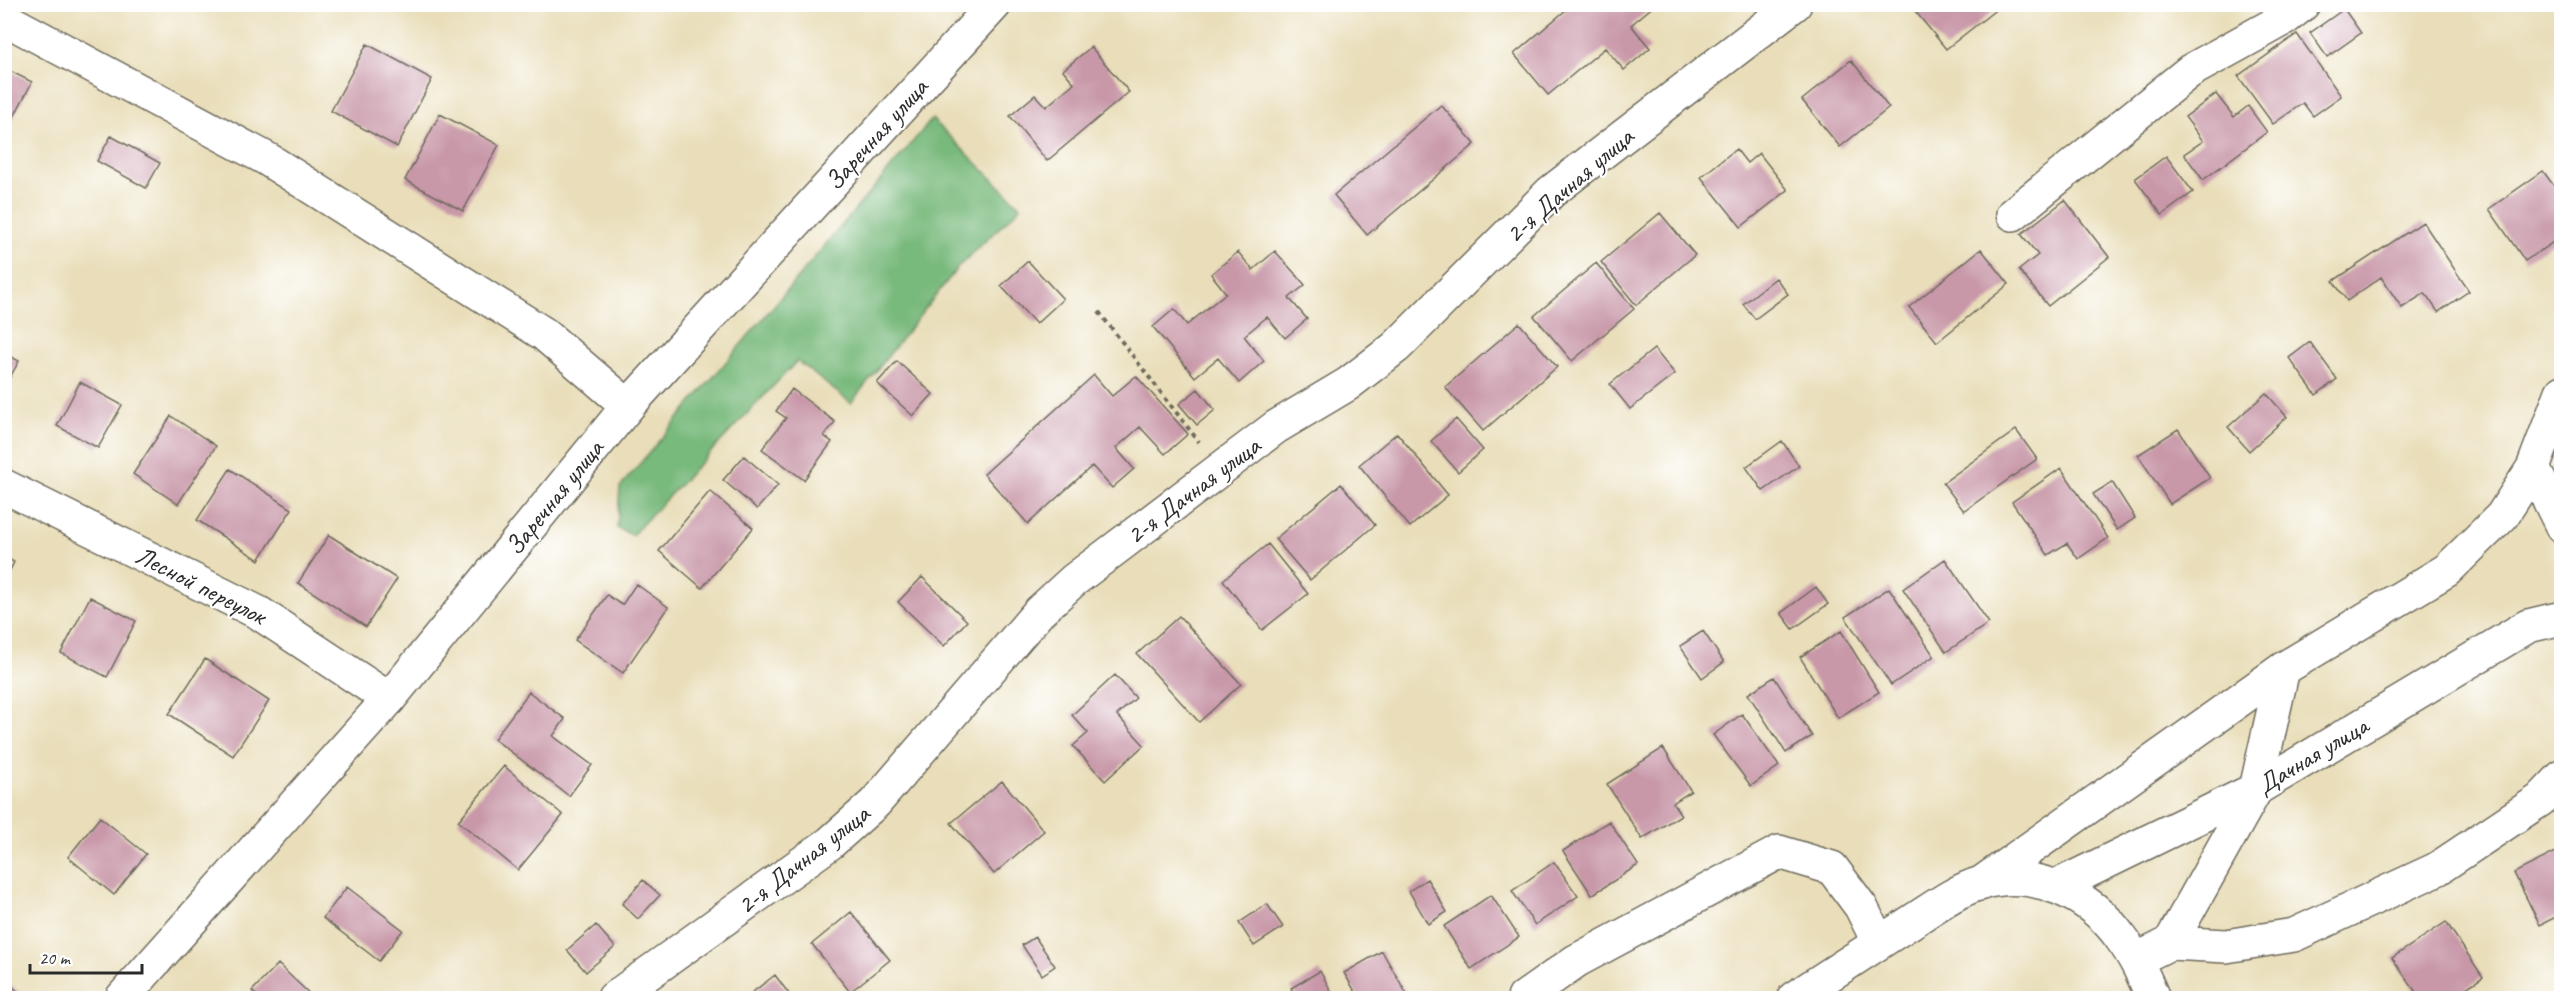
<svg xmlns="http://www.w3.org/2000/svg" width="2566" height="1003" viewBox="0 0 2566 1003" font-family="Caveat,sans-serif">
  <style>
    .forest { fill: #78b97c; stroke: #527254; stroke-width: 1.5 }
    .building { fill: #c897a8 }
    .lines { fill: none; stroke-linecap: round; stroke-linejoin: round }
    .minor-casing { stroke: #6e6a5d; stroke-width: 36 }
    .major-casing { stroke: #6e6a5d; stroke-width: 36 }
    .path { stroke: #6e6a5d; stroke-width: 4; stroke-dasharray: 4.5 4.5; stroke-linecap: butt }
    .minor { stroke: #fff; stroke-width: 33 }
    .major { stroke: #fff; stroke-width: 33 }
    .labels { text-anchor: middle; stroke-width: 4.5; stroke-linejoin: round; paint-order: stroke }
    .street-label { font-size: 26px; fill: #2b2b2b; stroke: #fff }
  </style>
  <rect width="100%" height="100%" fill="#fff"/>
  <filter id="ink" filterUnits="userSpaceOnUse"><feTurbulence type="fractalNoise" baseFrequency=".0167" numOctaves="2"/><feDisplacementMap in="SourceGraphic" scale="12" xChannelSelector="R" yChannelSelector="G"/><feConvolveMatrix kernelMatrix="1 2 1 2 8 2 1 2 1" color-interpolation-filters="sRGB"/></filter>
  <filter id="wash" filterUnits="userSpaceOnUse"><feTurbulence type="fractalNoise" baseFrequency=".008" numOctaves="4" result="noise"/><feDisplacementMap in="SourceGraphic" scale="24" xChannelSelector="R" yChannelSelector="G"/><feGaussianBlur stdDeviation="1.35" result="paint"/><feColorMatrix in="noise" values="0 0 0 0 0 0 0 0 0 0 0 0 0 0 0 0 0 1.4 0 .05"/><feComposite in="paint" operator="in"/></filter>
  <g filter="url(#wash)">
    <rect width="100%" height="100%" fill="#e9deb9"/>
    <path class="forest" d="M932,119L1021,207L959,266L851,403L797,361L632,535L617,528L620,487Z"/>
    <g id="blocks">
      <path class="building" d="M1573,4H1656L1631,25L1650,48L1624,70L1605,48L1548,95L1514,54Z
        M1913,4H2003L1946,49L1911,6Z
        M2344,9L2361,33L2327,57L2310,33Z
        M2297,34L2341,96L2313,116L2303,103L2273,124L2238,76Z
        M367,44L432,79L397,147L331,111Z
        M1091,47L1129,92L1047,161L1010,116L1035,95L1046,107L1074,83L1063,70Z
        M1851,60L1889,108L1840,147L1802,100Z
        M4,68L32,82L6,132L4,131Z
        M2216,94L2234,117L2248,106L2267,132L2203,180L2184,154L2203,141L2185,117Z
        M1441,105L1475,144L1367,235L1334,195Z
        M440,114L499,145L463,211L405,180Z
        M111,136L160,163L146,188L97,161Z
        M1736,149L1747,163L1759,153L1788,190L1741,227L1701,177Z
        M2166,156L2193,192L2162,215L2135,179Z
        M2543,171L2562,197V236L2525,261L2489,209Z
        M2065,200L2109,257L2048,306L2019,270L2038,255L2021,234Z
        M1660,213L1695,255L1636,305L1601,262Z
        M2423,222L2469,291L2438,312L2425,293L2402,308L2381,277L2347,301L2333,281Z
        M1981,249L2009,284L1937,342L1909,307Z
        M1275,251L1305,285L1289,298L1307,319L1285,338L1267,317L1244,336L1264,361L1239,383L1218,358L1195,377L1153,327L1174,309L1187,325L1226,293L1211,274L1238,252L1253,270Z
        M1028,261L1063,299L1036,324L1001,286Z
        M1596,263L1634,309L1572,361L1534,316Z
        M1776,278L1788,294L1755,319L1743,304Z
        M1519,323L1557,367L1483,431L1445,387Z
        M2310,342L2337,379L2316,395L2289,358Z
        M1654,349L1675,374L1630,409L1610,384Z
        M4,353L19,361L4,388Z
        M897,361L933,394L913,416L877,383Z
        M1094,375L1112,396L1136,376L1188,434L1165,454L1140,427L1116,448L1134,469L1112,488L1092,466L1028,524L984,474Z
        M80,382L122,405L98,448L57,426Z
        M792,389L835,422L824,436L832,442L804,480L762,449L786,418L776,411Z
        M1198,389L1215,410L1197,425L1179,404Z
        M2266,393L2287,417L2249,451L2228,427Z
        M171,416L216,446L178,504L133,474Z
        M1456,419L1483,450L1458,472L1431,441Z
        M2178,429L2210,478L2170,504L2138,455Z
        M2016,430L2037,459L1964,511L1943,483Z
        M1397,433L1448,495L1410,527L1359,465Z
        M1782,441L1799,466L1763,491L1746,467Z
        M744,456L778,485L757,509L723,480Z
        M2061,468L2108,538L2078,559L2067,543L2048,555L2012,502Z
        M230,469L292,509L259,560L197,520Z
        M2112,482L2135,518L2117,530L2093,494Z
        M1341,484L1375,525L1310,580L1275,539Z
        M710,491L753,528L702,588L659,551Z
        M329,535L397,579L366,627L298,583Z
        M1268,544L1308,594L1262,630L1223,580Z
        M4,557L14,562L4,583Z
        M1945,559L1989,623L1946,652L1903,589Z
        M922,577L967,621L944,646L898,602Z
        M636,584L668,607L623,673L575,640L607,595L622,605Z
        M1816,587L1828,604L1793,629L1781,613Z
        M1889,588L1934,656L1891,685L1845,617Z
        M90,597L136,621L107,677L61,653Z
        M1179,616L1241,684L1199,722L1137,654Z
        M1703,631L1724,662L1702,678L1680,646Z
        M1841,631L1879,692L1838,718L1800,657Z
        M205,659L269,701L233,756L169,714Z
        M1115,675L1136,698L1117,715L1144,745L1105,781L1073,746L1088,733L1072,715Z
        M1774,677L1812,736L1786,753L1748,694Z
        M529,692L565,719L553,736L592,765L569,796L494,739Z
        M1742,714L1779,766L1751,786L1713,735Z
        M1663,748L1691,791L1673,803L1681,815L1642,839L1607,784Z
        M504,766L563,815L518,870L458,821Z
        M1002,781L1044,831L994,874L951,823Z
        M100,817L146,854L114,895L68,857Z
        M1609,821L1638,865L1592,895L1563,851Z
        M2562,849V914L2540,925L2514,873Z
        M1554,862L1578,896L1535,925L1512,891Z
        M1427,879L1447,912L1428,924L1409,891Z
        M643,880L660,895L638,919L622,904Z
        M347,887L403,930L379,961L323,918Z
        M1491,895L1519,937L1471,969L1444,926Z
        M1267,904L1283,927L1254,946L1239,923Z
        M851,912L890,960L850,992L812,944Z
        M2446,922L2483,977L2451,998H2420L2392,958Z
        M596,925L615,947L586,972L567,950Z
        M1035,937L1055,966L1042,975L1022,945Z
        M1382,951L1409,998H1359L1344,973Z
        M278,964L314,998H259L252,991Z
        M1320,971L1335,998H1297L1291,988Z
        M775,975L792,998H745Z
        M4,979L23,996L21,998H4Z"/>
    </g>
  </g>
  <g filter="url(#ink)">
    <use href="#blocks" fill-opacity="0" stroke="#6e6a5d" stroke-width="1.5"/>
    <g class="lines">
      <defs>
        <path id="minor" d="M4,13L9,21L267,159L544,334L628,406
          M2013,214L2190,71L2284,19L2303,4
          M2533,468L2562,526
          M4,486L259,613L389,699
          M1980,884L2283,669L2447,570L2502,516L2533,468L2562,392
          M2057,886L2256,789L2528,626L2562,618
          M2170,943L2256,789L2283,669
          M2136,960L2170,943L2226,946L2294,935L2437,869L2540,800L2562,777
          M614,998L830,843L875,803L1039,612L1074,580L1276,427L1348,384L1396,347L1551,192L1795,4
          M1524,998L1576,961L1779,852L1832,868L1861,907L1879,943
          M1794,998C1831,974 1868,950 1905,926C1929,911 1954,891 1981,883C2034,868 2090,894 2121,938C2135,956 2144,977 2153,998"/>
        <path id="major" d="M122,998L389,699L628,406L995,4"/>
      </defs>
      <use href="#minor" class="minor-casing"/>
      <use href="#major" class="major-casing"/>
      <path class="path" d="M1099,312L1199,442"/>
      <use href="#minor" class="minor"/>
      <use href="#major" class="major"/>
    </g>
  </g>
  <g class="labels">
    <g class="street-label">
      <text transform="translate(876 134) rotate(-48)" y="9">Заречная улица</text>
      <text transform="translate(1569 185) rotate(-41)" y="9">2-я Дачная улица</text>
      <text transform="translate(1193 490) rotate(-37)" y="9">2-я Дачная улица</text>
      <text transform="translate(554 497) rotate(-51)" y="9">Заречная улица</text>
      <text transform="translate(201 585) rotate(27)" y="9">Лесной переулок</text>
      <text transform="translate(2312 755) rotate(-31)" y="9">Дачная улица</text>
      <text transform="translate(803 859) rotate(-38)" y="9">2-я Дачная улица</text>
    </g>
  </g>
  <rect width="2566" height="1003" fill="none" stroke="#fff" stroke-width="24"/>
  <path d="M30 964v9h112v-9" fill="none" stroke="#2b2b2b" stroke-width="3"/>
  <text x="39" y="964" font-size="18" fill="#2b2b2b" stroke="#ffffff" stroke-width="4.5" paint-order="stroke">20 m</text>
</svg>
